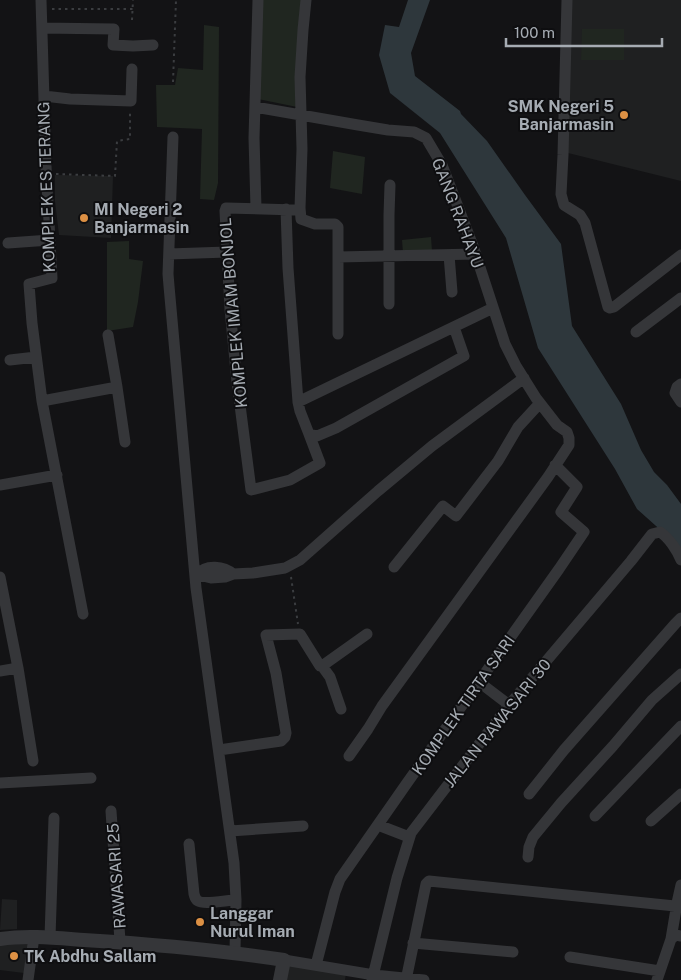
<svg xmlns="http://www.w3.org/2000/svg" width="681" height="980" viewBox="0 0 681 980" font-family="'Public Sans',sans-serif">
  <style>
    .built { fill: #1f2021 }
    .green { fill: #202620 }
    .water { fill: #2e373c }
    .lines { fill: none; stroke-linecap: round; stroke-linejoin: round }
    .path { stroke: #3b3d40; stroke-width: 2; stroke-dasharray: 2.5 4; stroke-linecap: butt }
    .minor { stroke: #353639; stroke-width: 11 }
    .tertiary { stroke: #353639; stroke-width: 14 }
    .poi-dot { fill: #dc9044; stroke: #0e0e10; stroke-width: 2 }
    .labels { text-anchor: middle; stroke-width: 4; stroke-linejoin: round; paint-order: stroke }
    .poi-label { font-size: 16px; font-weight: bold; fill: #a6acb3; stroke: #0e0e10; text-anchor: start }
    .street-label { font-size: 16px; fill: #a6acb3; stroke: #0e0e10 }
  </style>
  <rect width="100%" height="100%" fill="#131315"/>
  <path class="built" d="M571,0H681V181L564,152Z
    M55,175L113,176L111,238L59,235L55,201Z
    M2,899L17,900V929L0,930Z
    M30,941L24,973L0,970V942Z
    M287,963L346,973L345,980H284Z"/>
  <path class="green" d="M262,0H303L297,107L258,99Z
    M204,25L219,27L218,183L214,200L200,199L202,129L157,127L156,85H175L178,68L203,70Z
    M582,29H624V60H581Z
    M333,151L365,157L362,194L330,188Z
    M431,237L432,251L403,253L402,240Z
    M129,241V259L143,261L138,302L133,327L107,331V242Z"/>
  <path class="water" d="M408,0H430L411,53L415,76L460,111L461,114L487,141L525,195L561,244L572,326L621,404L641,450L654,472L667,485L681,504V554L665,534L637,509L615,469L538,348L506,238L440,133L390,93L379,55L385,25L399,27Z"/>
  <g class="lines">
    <path class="path" d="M52,9H133
      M132,20L133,0
      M173,82L176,0
      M56,174L115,176L117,141L130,139V111
      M291,577L298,624"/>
    <path class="minor" d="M41,0L46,166L52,278L29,284L32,323L42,401L83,614
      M306,0L303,30L300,77L302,149L300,208L299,209L296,210L226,208L225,211L230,309L237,382L251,490L290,480L320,463L309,434
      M567,0L563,155L561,194L564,205L580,215L585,223L608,307L610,308L614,307L681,255
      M42,28L114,29L113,45L133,46L153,45
      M44,96L70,99L131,101L132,69
      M255,107L358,125L388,130L414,132L426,138L442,165L473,246L505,344L516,366L536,398L557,425L567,432L569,438V445L548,477L382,706L368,729L349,756
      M173,137L168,274L169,286L196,588L234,863L236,900L235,952
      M256,208L254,138L258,0
      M300,208L301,219L315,224H335L338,227V334
      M286,209L288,268L298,402L300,411L309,434L317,436L336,428L464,356L454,327
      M8,243L50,240
      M169,254L227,252
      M449,255L452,292
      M338,257L476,254
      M389,304V215L390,185
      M636,332L681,298
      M108,335L117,387L125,442
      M10,360L36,357
      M681,384L677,387L675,393L681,402
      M42,401L117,387
      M298,402L493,308
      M0,485L57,475
      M394,567L443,506L456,516L498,461L518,427L540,403
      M195,574L211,578L225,577L233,574L253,573L285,568L300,560L378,491L432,446L524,378
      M198,574C206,564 224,566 233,574
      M0,577L18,668L33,761
      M322,666L330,677L341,709
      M0,671L18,668
      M479,682L509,705
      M219,750L281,741L285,737L286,733L276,673L266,635L300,634L320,666H322L367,634
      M0,783L91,778
      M529,794L564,750L675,624L681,618
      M111,811L120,941
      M595,816L681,726
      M651,821L681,794
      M378,825L409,837
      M230,831L303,826
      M189,844L194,894C195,897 195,899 198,901C204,905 228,900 236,900
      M528,857L529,847L533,837L561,803L613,746L652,700L681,674
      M50,937L54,818
      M671,939L677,903
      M413,943L513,952
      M570,957L660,971
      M284,960L374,975L424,980
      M316,965L335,892L340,879L407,783L559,569L584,532L561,512L577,487L555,465
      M28,980L34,937
      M372,980L397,878L411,833L509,705L631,561L652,534L660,532C669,538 677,550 681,560
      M406,980L426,884L429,881L675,906L677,903L681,885
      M657,980L671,939L676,935L681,936"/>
    <path class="tertiary" d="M0,939C28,935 56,938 84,940C151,944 218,950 284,960L280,980"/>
  </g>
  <g class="poi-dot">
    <circle cx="624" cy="115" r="5"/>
    <circle cx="84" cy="218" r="5"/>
    <circle cx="200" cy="922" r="5"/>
    <circle cx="14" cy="956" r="5"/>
  </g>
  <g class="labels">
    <g class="poi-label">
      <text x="614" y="112" text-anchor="end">SMK Negeri 5<tspan x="614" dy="18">Banjarmasin</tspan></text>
      <text x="94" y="215">MI Negeri 2<tspan x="94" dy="18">Banjarmasin</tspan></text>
      <text x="210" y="919">Langgar<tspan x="210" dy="18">Nurul Iman</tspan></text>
      <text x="24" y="962">TK Abdhu Sallam</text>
    </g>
    <g class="street-label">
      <text transform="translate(46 187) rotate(-92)" y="6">KOMPLEK ES TERANG</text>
      <text transform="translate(458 213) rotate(69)" y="6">GANG RAHAYU</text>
      <text transform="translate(233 313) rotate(-95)" y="6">KOMPLEK IMAM BONJOL</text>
      <text transform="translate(463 705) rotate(-55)" y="6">KOMPLEK TIRTA SARI</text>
      <text transform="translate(497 723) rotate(-51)" y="6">JALAN RAWASARI 30</text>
      <text transform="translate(116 876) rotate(-94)" y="6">RAWASARI 25</text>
    </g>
  </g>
  <path d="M506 38v8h156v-8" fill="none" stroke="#a6acb3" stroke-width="2.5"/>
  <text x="514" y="38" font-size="15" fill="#a6acb3" stroke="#0e0e10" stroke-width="4" paint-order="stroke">100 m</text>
</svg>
